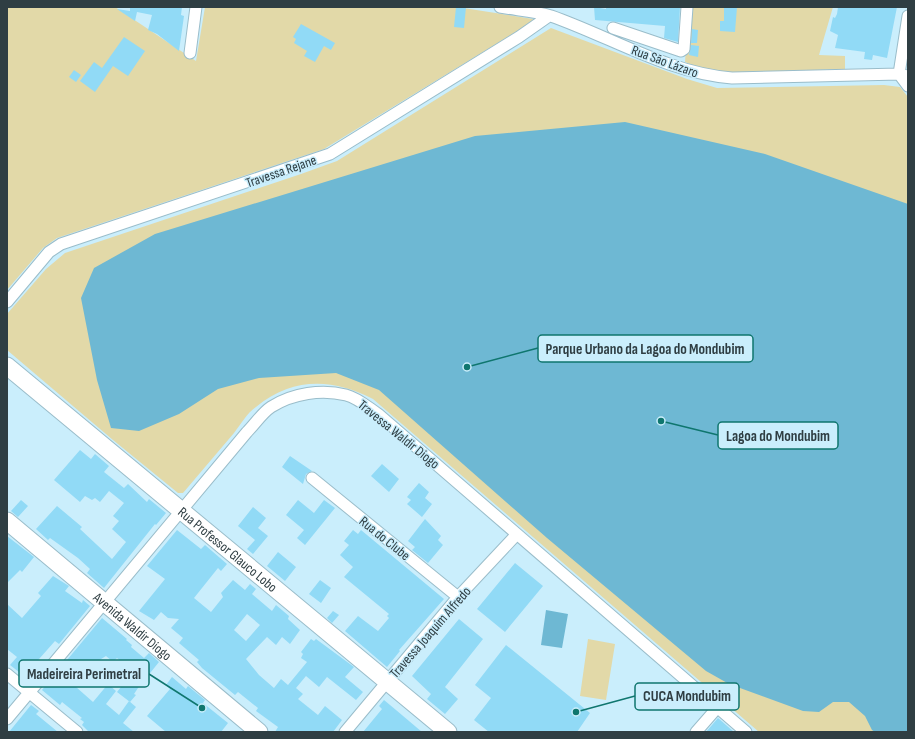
<svg xmlns="http://www.w3.org/2000/svg" width="915" height="739" viewBox="0 0 915 739" font-family="'Sofia Sans Condensed',sans-serif">
  <style>
    .green { fill: #e2d9a8 }
    .water { fill: #6eb8d3 }
    .building { fill: #91daf6; fill-rule: evenodd }
    .lines { fill: none; stroke-linecap: round; stroke-linejoin: round }
    .street-casing { stroke: #9abdca; stroke-width: 13 }
    .primary-casing { stroke: #9abdca; stroke-width: 19 }
    .street { stroke: #fff; stroke-width: 11 }
    .primary { stroke: #fff; stroke-width: 17 }
    .labels { text-anchor: middle; stroke-width: 3; stroke-linejoin: round; paint-order: stroke }
    .street-label { font-size: 14px; fill: #2f3e43; stroke: #caeefc }
    .leader { fill: none; stroke: #0f766e; stroke-width: 1.5 }
    .callout-dot { fill: #0f766e; stroke: #caeefc; stroke-width: 1.5 }
    .callout { fill: #caeefc; stroke: #0f766e; stroke-width: 1.5 }
    .callout-label { font-size: 15px; text-anchor: middle; font-weight: bold; fill: #2f3e43 }
  </style>
  <rect width="100%" height="100%" fill="#caeefc"/>
  <path class="green" d="M7,7H115L196,61L205,7H457L533,19L532,22L324,149L57,238L43,248L7,290Z
    M689,7H833L819,55L845,56V69L723,73L706,71L685,62Z
    M551,28L687,79L717,88L884,85L900,87L908,97V732H759L373,399C332,378 293,377 256,407C247,413 241,424 234,433C217,453 200,473 183,493H178L113,440L7,350V314L46,269L65,253L301,174L337,161Z
    M588,639L615,644L606,700L580,696Z"/>
  <path class="water" d="M625,122L765,154L908,204V732H875L872,730L865,716L849,702H833L819,712L803,711L729,684L706,671L547,538L379,390L336,373L259,378L218,389L179,414L139,431L111,428L97,380L81,298L94,268L155,234L475,136Z
    M546,610L568,614L562,648L541,645Z"/>
  <path class="building" d="M130,7H182L181,15L184,16L179,51L157,34L148,30L152,15L137,12L135,21L117,9L130,11Z
    M456,7H466L464,28L454,27Z
    M594,7L606,9V7H680L678,42L664,38L665,26L595,20Z
    M724,7H737L735,32L720,31V21H724Z
    M838,7H897L887,58L873,55L872,60L864,59L865,52L835,48L838,35L830,31L833,17L835,18L837,14Z
    M301,24L335,43L331,50L324,46L315,62L304,56L307,51L294,43L296,39L293,37Z
    M692,29L698,30L697,43H691Z
    M124,37L145,51L128,76L113,66L95,92L80,81L94,62L102,68Z
    M691,45L699,46L698,57L689,55Z
    M74,70L81,75L76,82L69,77Z
    M80,450L91,459L95,454L109,466L104,472L124,488L128,484L147,502L149,499L166,513L156,525L155,524L104,588L87,573L90,569L78,558L50,538L48,540L36,529L57,506L82,527L80,529L112,559L126,542L112,529L119,521L113,516L124,503L109,491L100,502L95,498L92,500L85,496L80,502L54,480Z
    M290,456L312,471L306,474L303,484L282,467Z
    M382,464L399,479L389,492L371,476Z
    M419,483L429,492L425,498L432,504L422,517L407,504L411,500L407,497Z
    M21,500L28,506L18,517L11,511Z
    M298,500L314,513L324,500L335,508L305,545L297,538L304,530L286,515Z
    M253,507L266,518L258,528L268,536L253,554L247,549L255,540L238,526Z
    M425,519L441,536L438,540L443,545L428,563L412,550L415,547L408,541Z
    M177,530L201,549L205,545L227,564L221,571L218,568L194,598L211,612L223,597L221,593L233,580L245,590L250,584L256,589L252,594L272,611L276,605L289,616L288,619L300,630L290,644L282,637L276,645L267,637L246,659L259,675L274,688L281,679L288,685L307,662L301,658L303,654L301,652L311,639L314,641L316,639L354,667L345,677L363,692L356,700L327,677L319,687L306,676L296,688L303,694L298,699L318,715L325,706L342,720L333,732H275L278,727L256,711L258,708L238,692L235,695L202,668L197,662L199,660L179,643L183,638L171,628L179,619L168,618L161,612L154,620L139,611L165,579L147,566ZM247,614L260,625L246,641L234,630Z
    M353,530L358,534L361,530L444,599L399,650L400,651L387,667L345,631L358,616L378,631L389,618L387,616L389,614L344,577L353,567L340,555L349,545L344,541Z
    M7,536L34,557L22,572L20,570L7,583Z
    M278,552L296,567L285,581L267,566Z
    M515,563L543,586L505,632L477,609Z
    M53,576L69,586L65,591L82,603L83,600L90,606L59,644L55,641L24,676L10,665L17,657L7,649V604L22,618L41,596L38,593Z
    M320,580L331,588L321,603L309,594Z
    M333,611L339,615L332,623L327,618Z
    M102,618L127,639L126,640L132,645L131,647L144,658L149,653L159,662L138,688L134,694L136,695L130,702L117,692L133,672L117,658L113,662L106,656L88,667L91,670L76,687L93,702L108,684L116,691L106,704L119,715L129,701L136,707L123,723L134,732H89L82,725L84,722L80,719L82,718L62,702L60,705L42,690Z
    M459,619L483,639L445,687L458,699L445,714L427,699L431,694L412,676Z
    M506,645L590,713L577,732H489L474,720L491,698L475,685Z
    M172,677L186,689L188,686L205,700L203,703L228,723L221,732H166L147,716L170,689L166,685Z
    M384,700L396,710L422,732H363L382,709L379,706Z
    M31,705L39,711L36,714L58,732H9Z
    M718,718L734,732H706Z"/>
  <g class="lines">
    <defs>
      <path id="street" d="M500,7C516,10 535,11 551,16C611,37 668,73 732,78L899,74L908,76
        M613,28L681,51L684,49L687,7
        M190,53L196,7
        M899,74L908,16
        M899,74L908,86
        M7,302L49,252L61,244L330,154L519,37L549,16
        M312,478L458,597
        M7,674L77,732
        M7,719L247,432C255,424 262,413 271,407C293,393 322,389 346,395C358,398 369,408 378,414L746,732
        M345,732L458,597L517,534
        M696,732L717,708"/>
      <g id="primary">
        <path id="s1" d="M7,366L448,732"/>
        <path id="s2" d="M7,521L259,732"/>
      </g>
    </defs>
    <use href="#street" class="street-casing"/>
    <use href="#primary" class="primary-casing"/>
    <use href="#street" class="street"/>
    <use href="#primary" class="primary"/>
  </g>
  <g class="labels">
    <g class="street-label">
      <text transform="translate(665 61) rotate(20)" y="5">Rua São Lázaro</text>
      <text transform="translate(281 171) rotate(-19)" y="5">Travessa Rejane</text>
      <text transform="translate(399 434) rotate(39)" y="5">Travessa Waldir Diogo</text>
      <text transform="translate(385 538) rotate(39)" y="5">Rua do Clube</text>
      <text dy="5" stroke="none"><textPath href="#s1" startOffset="287">Rua Professor Glauco Lobo</textPath></text>
      <text dy="5" stroke="none"><textPath href="#s2" startOffset="164">Avenida Waldir Diogo</textPath></text>
      <text transform="translate(430 632) rotate(-49)" y="5">Travessa Joaquim Alfredo</text>
    </g>
  </g>
  <path class="leader" d="M467 367L538 348M661 421L718 435M202 708L149 674M576 712L635 696"/>
  <g class="callout-dot">
    <circle cx="467" cy="367" r="4"/>
    <circle cx="661" cy="421" r="4"/>
    <circle cx="202" cy="708" r="4"/>
    <circle cx="576" cy="712" r="4"/>
  </g>
  <g class="callout">
    <rect x="538" y="335" width="215" height="27" rx="4"/>
    <rect x="718" y="422" width="120" height="27" rx="4"/>
    <rect x="19" y="660" width="130" height="27" rx="4"/>
    <rect x="635" y="683" width="104" height="27" rx="4"/>
  </g>
  <g class="callout-label">
    <text x="645" y="354">Parque Urbano da Lagoa do Mondubim</text>
    <text x="778" y="441">Lagoa do Mondubim</text>
    <text x="84" y="679">Madeireira Perimetral</text>
    <text x="687" y="701">CUCA Mondubim</text>
  </g>
  <rect width="915" height="739" fill="none" stroke="#2f3e43" stroke-width="16"/>
</svg>
